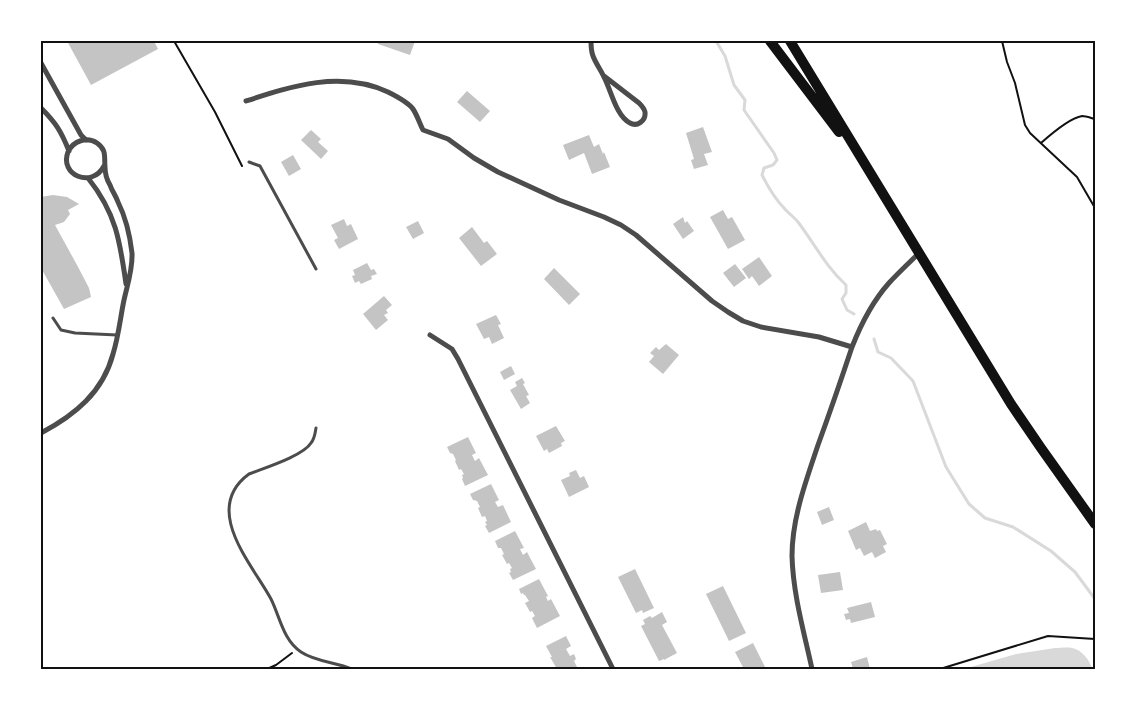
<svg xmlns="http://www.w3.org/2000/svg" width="1136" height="710" viewBox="0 0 1136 710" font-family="'Exo 2',sans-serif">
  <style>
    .water { fill: #d9d9d9 }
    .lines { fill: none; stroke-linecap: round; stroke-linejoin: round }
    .stream { stroke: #d9d9d9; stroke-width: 3 }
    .building { fill: #c4c4c4 }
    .path { stroke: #111; stroke-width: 2 }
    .service { stroke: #4c4c4c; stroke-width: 3 }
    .minor { stroke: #4c4c4c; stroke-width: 5 }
    .trunk { stroke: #111; stroke-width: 10 }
    .neatline { fill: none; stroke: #111; stroke-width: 2 }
  </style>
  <rect width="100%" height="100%" fill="#fff"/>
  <path class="water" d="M1055,648C1060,648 1067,647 1072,648C1082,650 1090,660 1092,669H964L1016,654Z"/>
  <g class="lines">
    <path class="stream" d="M716,41L725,56L734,85L745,100L744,110L774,153L777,160L773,165L764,168L762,175C768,187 775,199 784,208C788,213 794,217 798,222C814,243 826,267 846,285V293L842,299L847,310L854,314
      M874,339L878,352L891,358L913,381L946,467L969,504L985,518L1013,527L1051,551L1075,572L1095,599"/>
  </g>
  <path class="building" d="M67,41H154L158,49L91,85Z
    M378,41H415L410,55L378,44Z
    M467,91L490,111L480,122L457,102Z
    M703,127L712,152L704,154L708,165L694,169L691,160L694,159L686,133Z
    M311,130L321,139L318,142L328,151L321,159L301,140Z
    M589,135L594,147L599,144L603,154L604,152L610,167L592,174L584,153L569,160L563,145Z
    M293,155L301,169L289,176L281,162Z
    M53,195L67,197L79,204L68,210L70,214L64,222L55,225L77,265L89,288L91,297L64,309L41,268V197Z
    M723,210L728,219L732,217L745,240L728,249L710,217Z
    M683,217L685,223L687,221L694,231L683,239L673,224Z
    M344,219L347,226L351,224L358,239L339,249L334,240L338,238L331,225Z
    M418,221L424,233L413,239L406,227Z
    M472,227L484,243L487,241L497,254L481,266L459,238Z
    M759,257L772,276L759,286L752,276L749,279L742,269Z
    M367,263L371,270L374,269L377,274L371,276L372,279L361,284L359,281L355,283L352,276L355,275L353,270Z
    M735,264L746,278L734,287L723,273Z
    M554,268L580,294L569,305L544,279Z
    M384,296L392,305L386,310L388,313L384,315L388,320L376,330L363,314Z
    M496,315L501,324L498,325L504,338L492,344L489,337L484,339L476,324Z
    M666,344L679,355L663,374L649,362L654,356L650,353L656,347L659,350Z
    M511,366L515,374L504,380L500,372Z
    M522,378L525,383L523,384L529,395L526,396L530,403L521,409L510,390L517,386L515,382Z
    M556,426L565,441L561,443L562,446L549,453L547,449L544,451L536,436Z
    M468,437L476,453L472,455L475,461L479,458L488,475L465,486L462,479L463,478L462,475L464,474L461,469L459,470L455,461L456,460L453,454L450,453L447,447Z
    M576,470L580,478L584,476L589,487L569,497L561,480L570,476L569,473Z
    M491,484L499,500L495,502L498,507L503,505L511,522L489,533L485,526L487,525L485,522L487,521L485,516L482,517L478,508L480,507L477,501L473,500L470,494Z
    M829,507L834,520L822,525L817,512Z
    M866,522L870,531L876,529L877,531L880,530L887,544L883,546L886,552L875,558L872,552L864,556L860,548L856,550L848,531Z
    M515,531L524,548L520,549L523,555L527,552L536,569L513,580L509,573L511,572L510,569L512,568L509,563L507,564L502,555L504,554L501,548H498L495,541Z
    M635,569L654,608L643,613L642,610L636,613L618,577Z
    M840,572L843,590L821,593L818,575Z
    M539,579L548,596L546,597L548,601L551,599L560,616L537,628L532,618L535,616L532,611L530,612L525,603L529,601L525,595H524L523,593L521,594L519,589Z
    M723,586L746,633L729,641L706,594Z
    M871,602L875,617L851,623L850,619L846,620L844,614L849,613L847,608Z
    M662,612L667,622L662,625L677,653L664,660V659L659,661L641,626L645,624L643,620L650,616L652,618Z
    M566,636L571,646L566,649L570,656L574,654L576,659L574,661L578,669H557L550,657H552L546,646Z
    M753,643L766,669H744L735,652Z
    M867,657L870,669H853L851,662Z"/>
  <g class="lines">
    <path class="path" d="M174,41L215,112L242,166
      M1002,41L1007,62L1015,83L1025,125L1030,133L1077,177L1095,208
      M1041,143C1050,135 1070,118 1082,116C1086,116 1091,118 1095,119
      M267,669L276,665L292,653
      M940,669L1048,636L1095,639"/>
    <path class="service" d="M249,162L260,166L316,269
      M53,318L61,330L75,333L117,335
      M316,428C315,433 315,438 311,443C303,456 264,468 249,474C201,509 252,564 271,599C280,617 283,640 301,652C316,662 336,662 352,669"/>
    <path class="minor" d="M591,41C591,47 591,51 593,56C596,64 601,70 604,77C611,90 616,116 630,123C637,127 646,121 645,112C644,108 642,106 639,103L604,76
      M41,63L81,135L86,140
      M246,101C292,86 341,70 388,92C396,96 408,102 413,109C417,115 420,124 423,130L448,139L474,158L498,172L559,200L604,217L621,225L636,235L712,301L728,312L743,321L761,327L819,337L852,347
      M41,108C56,123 61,131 69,151
      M88,178C116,213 120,241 126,284
      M430,335L452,349L458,359L613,669
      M41,433C75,415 103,392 113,354C118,338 120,321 123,305C126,288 133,271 132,253C130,236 126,218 118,202C116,196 112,191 110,185C107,180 105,173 105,167C104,157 107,150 97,143C87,136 73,141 68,152C59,175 92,189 104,166
      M812,669C804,632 793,594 792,556C792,518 806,481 818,445C830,412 841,380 852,347C861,324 872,302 889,283C898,273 909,263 919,253"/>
    <path class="trunk" d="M770,41L839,132
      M790,41L1011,404L1041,448L1095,524"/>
  </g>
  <rect width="1136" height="710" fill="none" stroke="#ffffff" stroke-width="85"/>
  <rect x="42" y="42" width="1052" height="626" class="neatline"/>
</svg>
